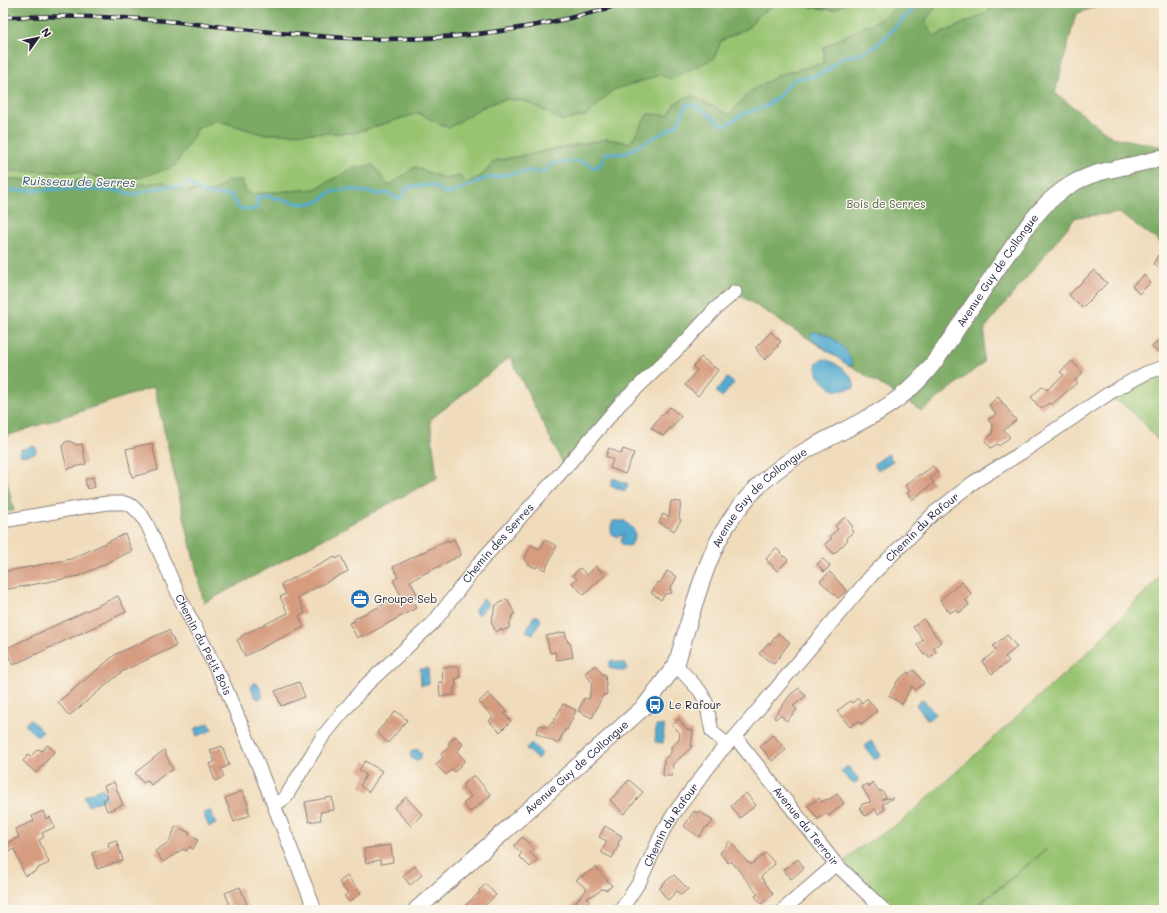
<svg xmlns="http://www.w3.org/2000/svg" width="1167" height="913" viewBox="0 0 1167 913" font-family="Mali,sans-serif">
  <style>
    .green { fill: #98c472; stroke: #5d7356 }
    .forest { fill: #7aaa64; stroke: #4e6650 }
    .water { fill: #53abd0; stroke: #3a6686 }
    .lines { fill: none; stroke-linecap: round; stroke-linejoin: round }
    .stream { stroke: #53abd0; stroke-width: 3 }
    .building { fill: #d69c80 }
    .minor-casing { stroke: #897f7b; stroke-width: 15 }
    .major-casing { stroke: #897f7b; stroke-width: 18 }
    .minor { stroke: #fff; stroke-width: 13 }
    .major { stroke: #fff; stroke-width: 16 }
    .rail-casing { stroke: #22223b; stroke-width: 4.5 }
    .rail { stroke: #fbf7ec; stroke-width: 3; stroke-dasharray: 9; stroke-linecap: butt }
    .labels { text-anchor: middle; stroke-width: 3; stroke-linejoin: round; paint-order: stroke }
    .park-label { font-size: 11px; fill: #4b5b4e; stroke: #fbf7ec }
    .street-label { font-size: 11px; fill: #22223b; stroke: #fbf7ec }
    .poi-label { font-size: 11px; fill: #22223b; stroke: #fbf7ec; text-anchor: start }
    .water-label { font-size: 12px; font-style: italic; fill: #365977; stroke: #fbf7ec }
  </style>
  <rect width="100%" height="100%" fill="#fbf7ec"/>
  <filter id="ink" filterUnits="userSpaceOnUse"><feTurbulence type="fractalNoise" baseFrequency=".025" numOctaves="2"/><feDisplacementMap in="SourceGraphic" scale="8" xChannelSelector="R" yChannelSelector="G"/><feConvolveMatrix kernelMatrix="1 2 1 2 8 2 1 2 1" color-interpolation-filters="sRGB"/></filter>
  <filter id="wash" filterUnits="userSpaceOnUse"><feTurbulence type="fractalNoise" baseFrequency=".012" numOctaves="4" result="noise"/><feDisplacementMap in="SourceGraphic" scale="16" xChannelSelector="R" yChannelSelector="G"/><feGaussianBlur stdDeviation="0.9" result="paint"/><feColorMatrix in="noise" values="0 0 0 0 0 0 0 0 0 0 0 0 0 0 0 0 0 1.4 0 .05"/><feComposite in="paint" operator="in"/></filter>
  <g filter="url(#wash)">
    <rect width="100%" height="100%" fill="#f0dcbb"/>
    <path class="green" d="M778,3L834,10L846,3H899L886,16L824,47V63L781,74L749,92L730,115H669L648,114L630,143L607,139L494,161L483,175L466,184L460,176L446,179L415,167L389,186L353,168L315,189L247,194L241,180L227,181L214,192L177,190L164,182L105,188L79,181L3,179V171L84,172L107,181L175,166L197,129L216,120L262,134L354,133L418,113L449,128C473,113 498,92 528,102C540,107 552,115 563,121L587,115L613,90L714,58L721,41L749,27L757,16Z
      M939,3H1000L984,14L933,37L925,21Z
      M1164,371V448L1145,424L1122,403L1104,397Z
      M1164,572V910H973L1047,849L971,910H893L842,864L856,850L900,823L1087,653Z"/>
    <path class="forest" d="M3,3H778L757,16L749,27L721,41L714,58L670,79L661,75L613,90L587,115L563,121L528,102L505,99L484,106L449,128L418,113L354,133L262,134L216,120L197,129L175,166L143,177L107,181L84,172L3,171Z
      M783,3H846L834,10Z
      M899,3H939L925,21L934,37L984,14L1000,3H1104L1076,14L1055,93L1112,137L1164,147V245L1119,213L1076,217L985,328L983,363L922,411L735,292L565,468L510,357L430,420L437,478L204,603L154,387L3,437V179L79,181L105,188L164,182L177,190L214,192L227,181L241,180L248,194L315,189L353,168L373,165L389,186L415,167L445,179L460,176L466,183L483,175L494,161L607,139L630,143L648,114L669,115L674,104L691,95L730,115L749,92L781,74L824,63V47L886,16Z
      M3,464L14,511L3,512Z"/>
    <path class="water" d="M812,332C816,333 821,332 825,334C836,339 851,352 852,365L849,366L814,341L810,335Z
      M824,359C834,361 857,376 854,388L837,391L832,389L818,376L816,369L817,362Z
      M727,378L734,383L722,397L716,392Z
      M33,446L37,449L35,453L23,456L19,454L20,450Z
      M888,454L893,461L878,470L874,464Z
      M613,478L628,484L625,491L610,485Z
      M613,521H625C634,530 639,532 631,545C626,547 624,546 620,542L624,535L617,537L611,533V526Z
      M483,599L489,604L480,614H476L475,609Z
      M534,616H538L541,620L533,634L526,631Z
      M611,660L626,664L627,669L624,671L609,668Z
      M428,668L429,684L421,685L420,669Z
      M253,683L258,684L263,695L261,698L259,699L255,697L251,687Z
      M923,699L935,714L928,720L916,705Z
      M30,719L43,732L37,737L25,725Z
      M209,723L212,730L197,736L194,729Z
      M663,725L665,728L664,729L663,743L655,742L656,726H661Z
      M871,741L881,755L875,760L864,746Z
      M531,743L542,753L537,759L526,749Z
      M410.5 755a5.5 5.5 0 1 1 11 0a5.5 5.5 0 1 1-11 0Z
      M847,766L858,778L857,782L852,783L841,772Z
      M103,788L107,798L88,806L84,796Z
      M210,810L216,824L209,827L203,813Z"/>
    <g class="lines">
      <path class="stream" d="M3,191L69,189L122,191L133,195L157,188L172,186L182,188L188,182C206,196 208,195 230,195C233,198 234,202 237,206C241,211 251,209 257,209L259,204L256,199L259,197L267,196L301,204L318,202L331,192L349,189L379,194L388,193L398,199L401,198L405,190L409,187L433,185L447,194L459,190L478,181L488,178L526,171L543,172L547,170L550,165L555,163L582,161L595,168L601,163L606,153L624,154L677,125L685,107L689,104C701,105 713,120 725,126L741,115L766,106L780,95L789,83L795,79L814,76L828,70L841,57L858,55L877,45L919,3"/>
    </g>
    <g id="blocks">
      <path class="building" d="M1158,255L1164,259V271L1153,264Z
        M1094,270L1107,283L1082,308L1069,295Z
        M1144,275L1150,283L1139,294L1132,286Z
        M771,332L781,342L777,345L778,347L765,360L758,352L756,347Z
        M1158,340L1164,346V348L1159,353L1152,347Z
        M701,357L718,370L698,396L685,385L697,370L693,367Z
        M1072,361L1083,373L1075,380L1077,383L1051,405L1049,403L1041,409L1031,397L1043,386L1047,390L1064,375L1060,372Z
        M998,397L1016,420L1004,430L1010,437L999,446L997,444L991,448L985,441L992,434L993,426L988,420L996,414L989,405Z
        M670,407L681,416L671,429L670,428L663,436L651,428L661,415L662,416Z
        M70,441L76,445L82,444L86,464L67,469L62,447L65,442Z
        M152,443L158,470L132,477L126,449Z
        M609,448L621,454L623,449L634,453L625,474L610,468L613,460L606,456Z
        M933,466L938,473L930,479L934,483L912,500L907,493L910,491L905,485L920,474L921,475Z
        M93,477L95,487L87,489L85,479Z
        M671,501L681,502L679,518L681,520L674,531L659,522L663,514L669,517Z
        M845,517L853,527L851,529L853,532L846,538L848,540L834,554L825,544L832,538L830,536L838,529L835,526Z
        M125,534L132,551L79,576L3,590V572L71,559Z
        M454,539L461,555L410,581L418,596L412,600L416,608L363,637L362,635L357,638L349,623L355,621L354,619L401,596L393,580L398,577L393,567L448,540V542Z
        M545,540L557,546L545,570L537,566L536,568L527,564V561L524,560L531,545L540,549Z
        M776,548L788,560L777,571L766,559Z
        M341,556L348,571L298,597L305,613L299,616L304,627L245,656L237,640L242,637L241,636L288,613L280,597L286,594L281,584L335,557L336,559Z
        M823,559L830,566L824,572L817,564Z
        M596,566L605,575L584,595L572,583L577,579L573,575L580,568L587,575Z
        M667,571L677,577L670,589L672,593L665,594L661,600L651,593L658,582L660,583Z
        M830,572L847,591L838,598L820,581Z
        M962,582L972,595L966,600L969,605L959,613L956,609L950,613L940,600Z
        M118,596L126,612L13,665L5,649Z
        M507,599L515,614L512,615L509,628L502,631L501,629L496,632L491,622L496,605Z
        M923,619L941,642L933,648L936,652L929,658L926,654L924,655L917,645L923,640L913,627Z
        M169,630L176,646L123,671L69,716L58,702L116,654Z
        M565,632L568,643L570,642L573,657L557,660L555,652L550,653L546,636Z
        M778,633L790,642L774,664L759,654L768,643L770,644Z
        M1007,635L1017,647L1005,657L1009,661L992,674L982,662L996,650L993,646Z
        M595,665L603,675L605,674L607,694L603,695L592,718L578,711L584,698L589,699L591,689L592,683L585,673Z
        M442,667H459L460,678L455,679L456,686L454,687V695L440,696L439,682H443Z
        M914,670L924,683L915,690L912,686L902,704L889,696L898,680L908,672L909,674Z
        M299,682L305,697L281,706L275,691Z
        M799,688L806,696L793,706L797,709L787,721L780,715L775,719L774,717L791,694Z
        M488,693L507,712L504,714L511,721L500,732L489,721L493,717L479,702Z
        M858,698L862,703L867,698L877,711L861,724L858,721L850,727L837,711L850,701L852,703Z
        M563,704L576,710L567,730L565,729L558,744L536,733L540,725L548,728L551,722L553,723Z
        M396,711L407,720L388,743L377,732Z
        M679,719L687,730H693L691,748L673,764L672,776H663L664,759L671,753V747L679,740L680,733L672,725Z
        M773,735L786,750L772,761L760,746Z
        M455,736L463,744L457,752L465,760L455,772L452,769L446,775L436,765L443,757L441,754L450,746L448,744Z
        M47,745L55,751L36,773L23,761L28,755L30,757L38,749L42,751Z
        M222,746L229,765L221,769L224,777L215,781L209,764L215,762L210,750Z
        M164,750L173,770L166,773L151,785L147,780L143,783L135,773Z
        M365,761L382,771L369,792L360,786L366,775L359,770Z
        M474,775L491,795L470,812L463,804L471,796L463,788V784Z
        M629,780L643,792L624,814L610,800Z
        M114,782L123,805L107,811L103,800L108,797L104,786Z
        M872,782L879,791H882L886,797L882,799L893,798L882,805L885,809L878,814L875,809L865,816L860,808L862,804L871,802L862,787L867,784L869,787Z
        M242,791L249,807L247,808L250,815L234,822L225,798Z
        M746,793L756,805L740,818L731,806Z
        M837,794L844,803L829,816L826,813L818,819L808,806L819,798L822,802L827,799L828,800Z
        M332,797L334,810L320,812L321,820L309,822L305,802Z
        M406,797L422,814L411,826L394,808Z
        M43,811L46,819L50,817L55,827L42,833L44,837L39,840L49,863L38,868V870L25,876L14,849L7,852L3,845L19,837L15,829L34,821L32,816Z
        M694,811L697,813L699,811L713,821L708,827L707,826L699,837L684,826Z
        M176,826L190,833L189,835L198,840L193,849L189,847L187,851L183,849L163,862L155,851L169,842Z
        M605,826L622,836L618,843L619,844L612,858L602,853V850L607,841L599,837Z
        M522,837L534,848L530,853L537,860L530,867L519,856L522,853L514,846Z
        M116,840L123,860L97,869L92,853L109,847L108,843Z
        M730,841L748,863L749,862L751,865L766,853L775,864L761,877L773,894L761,904L755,896L758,894L731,861L728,863L720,853Z
        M391,845L393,862L381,864L380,860L366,863L364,849Z
        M798,859L804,868L791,879L784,870Z
        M415,866L422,875L410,885L403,876Z
        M596,867L612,886L606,890L601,889L599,892L587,898L590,901L585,905L590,910H569L587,889L576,880Z
        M674,875L688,889L681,895L677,891L668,900L659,889L662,886L661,885Z
        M347,876L361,893L349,902L344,896L348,893L339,882Z
        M486,884L496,895L480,910H471L466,905L480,892L479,890Z
        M240,887L249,910H232L225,893Z"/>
    </g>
  </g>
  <g filter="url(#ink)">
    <use href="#blocks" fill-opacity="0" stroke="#897f7b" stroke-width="1"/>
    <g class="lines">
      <defs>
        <g id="minor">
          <path id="s1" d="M3,521L107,503H125L132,506L142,516L147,524L181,600L223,682L251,747L315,910"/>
          <path d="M676,665L700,691L706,702L712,732L727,744"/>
          <path id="s2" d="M735,737L836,864L884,910"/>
          <path id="s3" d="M275,805L285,798L323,736L364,687L434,622L480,562L565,468L620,404L686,341L715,309L735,292"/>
          <path id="s4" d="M621,910L640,881L662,833L675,812L720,752L735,737L871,576L934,513L974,482L1021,453L1111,392L1146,373L1164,367"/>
          <path d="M783,910L836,864"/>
        </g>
        <g id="major">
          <path id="s5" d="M416,910L644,707L676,665C687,630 696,593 710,559C729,511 763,475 807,450C843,429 883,415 914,385C932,368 946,346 959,326C976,301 992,276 1009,252C1027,226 1044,200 1072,184C1099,168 1134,167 1164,157"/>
        </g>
      </defs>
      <use href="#minor" class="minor-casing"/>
      <use href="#major" class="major-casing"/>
      <use href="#minor" class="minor"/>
      <use href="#major" class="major"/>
      <defs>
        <path id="rail" d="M3,17C58,16 112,16 167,21C240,28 313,39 387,39C468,39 548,27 625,3"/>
      </defs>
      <use href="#rail" class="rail-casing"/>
      <use href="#rail" class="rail"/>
    </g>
  </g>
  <defs>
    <symbol id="office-disc" viewBox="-11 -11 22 22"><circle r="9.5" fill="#1f6fb2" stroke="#fbf7ec"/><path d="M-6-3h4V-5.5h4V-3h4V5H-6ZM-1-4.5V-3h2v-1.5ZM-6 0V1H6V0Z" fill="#fff"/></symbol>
    <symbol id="bus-disc" viewBox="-11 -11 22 22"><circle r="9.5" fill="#1f6fb2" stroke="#fbf7ec"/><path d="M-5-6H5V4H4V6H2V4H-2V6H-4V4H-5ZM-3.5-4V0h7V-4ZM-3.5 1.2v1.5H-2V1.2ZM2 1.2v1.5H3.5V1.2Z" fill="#fff"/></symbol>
  </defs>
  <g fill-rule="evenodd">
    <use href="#office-disc" x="349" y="588" width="22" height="22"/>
    <use href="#bus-disc" x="644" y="694" width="22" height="22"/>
  </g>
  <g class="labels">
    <g class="park-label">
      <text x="886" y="208">Bois de Serres</text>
    </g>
    <g class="street-label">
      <text dy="4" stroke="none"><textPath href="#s5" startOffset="886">Avenue Guy de Collongue</textPath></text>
      <text dy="4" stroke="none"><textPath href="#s5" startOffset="550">Avenue Guy de Collongue</textPath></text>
      <text dy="4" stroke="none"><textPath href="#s4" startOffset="490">Chemin du Rafour</textPath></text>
      <text dy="4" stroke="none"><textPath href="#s3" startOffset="346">Chemin des Serres</textPath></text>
      <text dy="4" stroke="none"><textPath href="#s1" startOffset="288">Chemin du Petit Bois</textPath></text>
      <text dy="4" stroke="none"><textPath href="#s5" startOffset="215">Avenue Guy de Collongue</textPath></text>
      <text dy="4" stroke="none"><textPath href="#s4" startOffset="99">Chemin du Rafour</textPath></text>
      <text dy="4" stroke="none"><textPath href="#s2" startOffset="114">Avenue du Terroir</textPath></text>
    </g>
    <g class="poi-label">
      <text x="374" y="603">Groupe Seb</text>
      <text x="669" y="709">Le Rafour</text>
    </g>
    <g class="water-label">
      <text transform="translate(79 182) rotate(1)" y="4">Ruisseau de Serres</text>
    </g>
  </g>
  <rect width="1167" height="913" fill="none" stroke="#fbf7ec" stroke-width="16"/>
  <g transform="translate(38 38) rotate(57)" stroke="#fbf7ec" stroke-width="3" paint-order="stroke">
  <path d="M0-3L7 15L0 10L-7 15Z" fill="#22223b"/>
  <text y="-6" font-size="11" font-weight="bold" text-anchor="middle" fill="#22223b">N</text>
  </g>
</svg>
